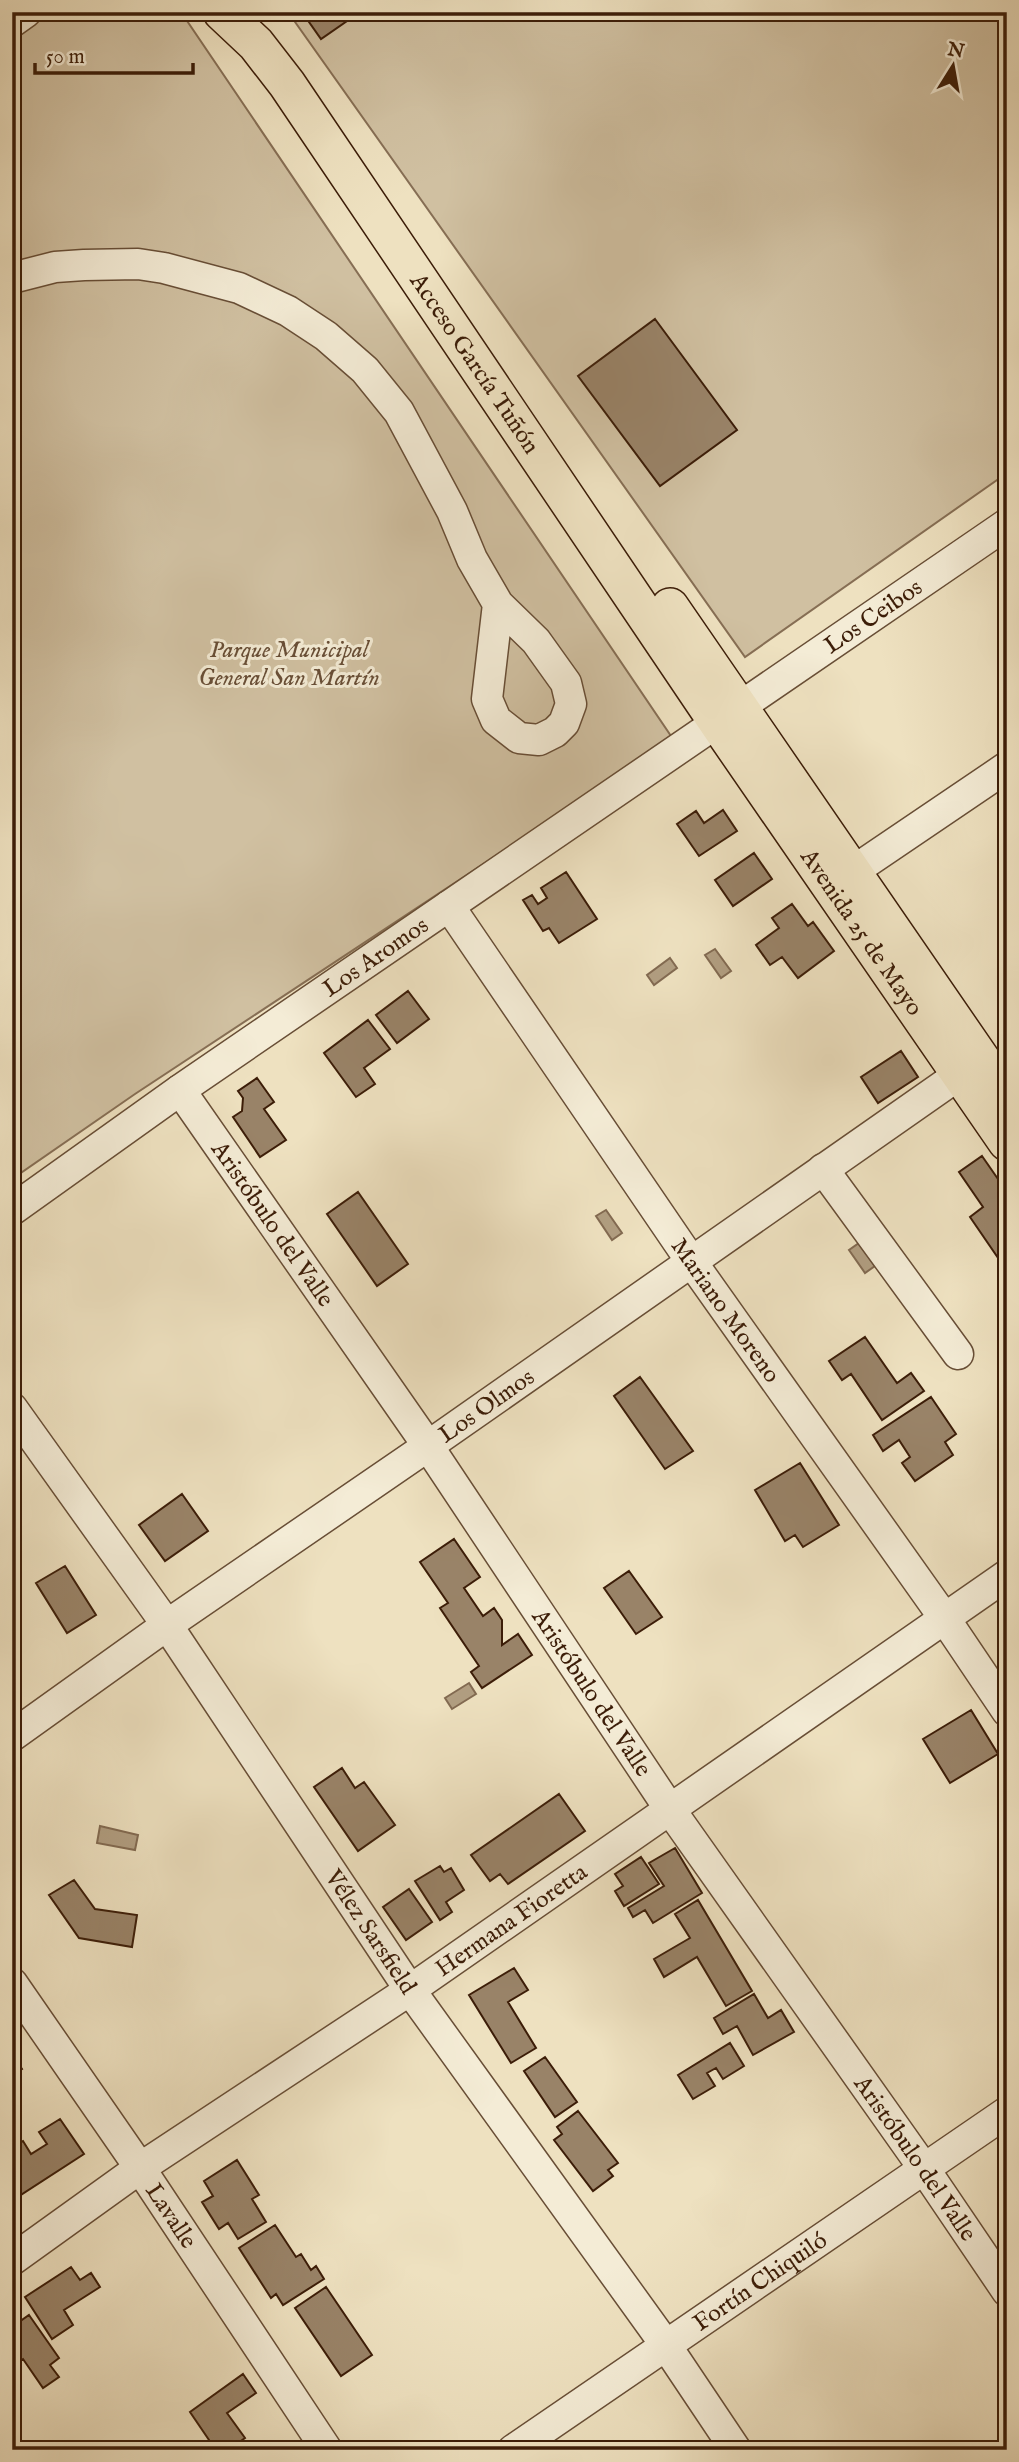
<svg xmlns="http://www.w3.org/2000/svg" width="1019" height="2462" viewBox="0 0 1019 2462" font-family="'IM FELL English',serif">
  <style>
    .green { fill: #d0c0a1; stroke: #866e54; stroke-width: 2 }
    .water { fill: #b19e81; stroke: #826a51; stroke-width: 2 }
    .building { fill: #998368; stroke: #3c1d08; stroke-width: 2 }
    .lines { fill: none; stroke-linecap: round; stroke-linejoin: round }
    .minor-casing { stroke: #684e36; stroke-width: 33 }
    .major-casing { stroke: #3c1d08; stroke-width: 40 }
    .minor { stroke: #f4ecd6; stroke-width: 30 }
    .major { stroke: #eee1c0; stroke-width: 37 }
    .labels { text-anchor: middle; stroke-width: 6; stroke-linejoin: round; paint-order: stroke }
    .street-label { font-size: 24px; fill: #3c1d08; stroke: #f4ecd6 }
    .park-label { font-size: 24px; font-style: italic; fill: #684e36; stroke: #f4ecd6 }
  </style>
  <rect width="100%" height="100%" fill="#eee1c0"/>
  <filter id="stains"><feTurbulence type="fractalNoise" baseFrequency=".00286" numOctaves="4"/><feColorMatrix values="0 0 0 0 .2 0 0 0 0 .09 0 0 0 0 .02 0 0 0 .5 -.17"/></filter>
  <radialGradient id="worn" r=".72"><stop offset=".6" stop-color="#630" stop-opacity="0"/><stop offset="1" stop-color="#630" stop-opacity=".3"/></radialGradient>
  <path class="green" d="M12,12H181L673,739L135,1094L12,1179Z
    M288,12H1003L1007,17V473L745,657Z"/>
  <path class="water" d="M715,949L731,971L721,978L705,955Z
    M670,958L677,968L654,985L647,975Z
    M606,1210L622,1233L612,1240L596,1216Z
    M859,1243L875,1266L865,1273L849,1250Z
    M469,1683L476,1694L452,1709L445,1698Z
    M100,1826L138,1835L135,1850L97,1843Z"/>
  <path class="building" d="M302,12H360L321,39Z
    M655,319L737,430L660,486L578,376Z
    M723,810L737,831L699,856L677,824L696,811L704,823Z
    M754,853L772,879L733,906L715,880Z
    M566,872L597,919L559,943L549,928L543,931L523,900L532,895L538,904L547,898L541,888Z
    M792,904L808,926L813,922L834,951L798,978L782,957L770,965L756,945L779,928L772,918Z
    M408,991L429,1019L397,1043L376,1015Z
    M368,1020L390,1049L364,1068L375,1084L356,1097L324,1053Z
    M901,1051L918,1077L878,1103L861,1077Z
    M257,1078L274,1102L264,1109L286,1140L260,1157L233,1117L242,1111L243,1098L238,1091Z
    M982,1156L1007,1192V1195L1002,1198L1007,1205V1271L970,1217L983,1207L959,1172Z
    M358,1192L408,1264L377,1286L327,1214Z
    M865,1337L897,1383L911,1373L924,1391L882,1420L851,1374L842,1380L829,1361Z
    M640,1377L693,1451L665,1469L614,1396Z
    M931,1397L956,1434L945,1442L953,1455L915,1481L902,1463L910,1457L899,1440L883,1451L873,1435Z
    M800,1463L839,1525L803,1547L795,1535L785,1541L755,1490Z
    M182,1494L208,1531L165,1561L139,1525Z
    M454,1539L480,1577L464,1588L483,1616L494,1608L502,1620V1645L518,1634L532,1655L482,1688L471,1672L479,1666L440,1608L448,1603L420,1562Z
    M65,1566L96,1615L67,1633L36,1583Z
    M629,1571L662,1617L636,1634L604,1588Z
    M971,1710L998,1754L950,1783L923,1739Z
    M342,1768L355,1788L364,1782L395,1825L358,1851L314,1787Z
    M559,1794L585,1831L508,1884L500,1874L490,1881L471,1855Z
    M675,1848L702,1893L653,1923L645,1910L633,1917L628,1908L664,1886L649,1863Z
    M641,1857L659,1884L624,1906L615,1891L623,1886L615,1874Z
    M440,1866L444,1872L451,1868L464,1890L446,1902L452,1912L440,1920L415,1881Z
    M74,1880L95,1909L137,1915L132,1947L79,1938L49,1895Z
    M409,1889L432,1922L406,1940L383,1907Z
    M698,1900L752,1991L726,2006L697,1957L664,1977L654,1959L690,1938L675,1914Z
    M514,1968L528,1990L508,2002L536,2048L511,2063L469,1995Z
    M754,1994L768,2018L781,2010L794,2032L753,2055L737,2026L723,2034L714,2018Z
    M730,2043L744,2066L723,2079L716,2068L707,2073L715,2086L693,2099L678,2075Z
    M12,2054L22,2069L12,2076Z
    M545,2057L577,2102L555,2117L524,2071Z
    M578,2111L618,2163L608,2170L613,2176L593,2191L554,2140L562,2134L557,2127Z
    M60,2119L84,2154L16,2198L12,2192V2147L23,2141L31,2154L47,2144L39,2132Z
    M237,2160L259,2195L252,2199L266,2222L238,2239L228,2223L219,2229L202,2202L213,2196L204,2181Z
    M275,2225L296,2257L301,2254L311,2270L316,2266L324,2279L283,2305L276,2294L271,2298L239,2248Z
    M71,2267L80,2280L91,2273L100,2287L64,2310L73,2325L52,2339L25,2297Z
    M326,2287L372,2355L341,2376L295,2308Z
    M29,2315L59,2358L50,2365L59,2377L43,2388L23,2359L12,2366V2327Z
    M243,2374L256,2393L227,2413L245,2438L228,2450H195L209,2440L190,2412Z"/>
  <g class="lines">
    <defs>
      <g id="minor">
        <path d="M12,22L26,12"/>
        <path d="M12,278L55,267L84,265L138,264L164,268L239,288L288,311L326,336L365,370L399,412L452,511L472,559L498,604L536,641L566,683L571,704L564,723L555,732L539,740L519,738L496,720L487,699L498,604"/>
        <path d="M852,872L1007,767"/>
        <path id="s1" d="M449,906L691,1261L945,1619L1007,1711"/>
        <path id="s2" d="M180,1090L428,1446L669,1808L925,2170L1007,2291"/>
        <path d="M823,1169L958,1354"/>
        <path id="s3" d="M12,1210L180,1090L1007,524"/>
        <path id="s4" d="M12,1408L167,1625L410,1990L665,2344L736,2450"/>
        <path id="s5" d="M12,1736L167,1625L428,1446L960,1074"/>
        <path id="s6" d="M12,1983L140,2168L327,2450"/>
        <path id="s7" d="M12,2260L140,2168L410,1990L1007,1575"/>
        <path id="s8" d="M513,2450L1007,2112"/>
      </g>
      <g id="major">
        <path id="s9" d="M222,12L256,44L287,84L718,723L1007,1142"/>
        <path d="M670,607L1007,1097"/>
      </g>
    </defs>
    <use href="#minor" class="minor-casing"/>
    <use href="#major" class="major-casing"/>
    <use href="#minor" class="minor"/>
    <use href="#major" class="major"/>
  </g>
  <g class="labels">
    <g class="street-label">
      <text dy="8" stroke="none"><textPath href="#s9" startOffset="434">Acceso García Tuñón</textPath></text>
      <text dy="8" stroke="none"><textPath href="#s3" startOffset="1046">Los Ceibos</textPath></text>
      <text dy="8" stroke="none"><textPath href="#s9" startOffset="1122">Avenida 25 de Mayo</textPath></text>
      <text dy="8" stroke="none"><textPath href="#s3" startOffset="443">Los Aromos</textPath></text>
      <text dy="8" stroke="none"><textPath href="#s2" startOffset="163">Aristóbulo del Valle</textPath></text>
      <text dy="8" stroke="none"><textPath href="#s1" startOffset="490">Mariano Moreno</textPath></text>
      <text dy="8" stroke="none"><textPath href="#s5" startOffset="578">Los Olmos</textPath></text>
      <text dy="8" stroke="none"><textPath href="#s2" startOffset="730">Aristóbulo del Valle</textPath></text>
      <text dy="8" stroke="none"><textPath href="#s7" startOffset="604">Hermana Fioretta</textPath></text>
      <text dy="8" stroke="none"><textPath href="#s4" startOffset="635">Vélez Sarsfield</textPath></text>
      <text dy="8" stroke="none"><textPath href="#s2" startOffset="1297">Aristóbulo del Valle</textPath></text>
      <text dy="8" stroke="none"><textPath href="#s6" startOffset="282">Lavalle</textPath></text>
      <text dy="8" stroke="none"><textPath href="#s8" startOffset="299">Fortín Chiquiló</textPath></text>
    </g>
    <g class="park-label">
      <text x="289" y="657">Parque Municipal<tspan x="289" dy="28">General San Martín</tspan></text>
    </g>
  </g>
  <rect width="1019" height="2462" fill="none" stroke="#eee1c0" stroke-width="42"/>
  <rect x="14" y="14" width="991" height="2434" fill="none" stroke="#3c1d08" stroke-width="3.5"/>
  <rect x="21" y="21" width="977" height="2420" fill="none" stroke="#3c1d08" stroke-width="2"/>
  <g transform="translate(953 66) rotate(11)" stroke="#f4ecd6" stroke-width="5" paint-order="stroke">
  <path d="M0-5L12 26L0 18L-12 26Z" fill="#3c1d08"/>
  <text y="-10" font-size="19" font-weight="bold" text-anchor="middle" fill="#3c1d08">N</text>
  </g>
  <path d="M35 63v10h158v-10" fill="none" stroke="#3c1d08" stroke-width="3.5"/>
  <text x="46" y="63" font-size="21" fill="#3c1d08" stroke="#f4ecd6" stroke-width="5" paint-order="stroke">50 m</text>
  <rect width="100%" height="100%" filter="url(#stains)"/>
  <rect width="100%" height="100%" fill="url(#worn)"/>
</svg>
